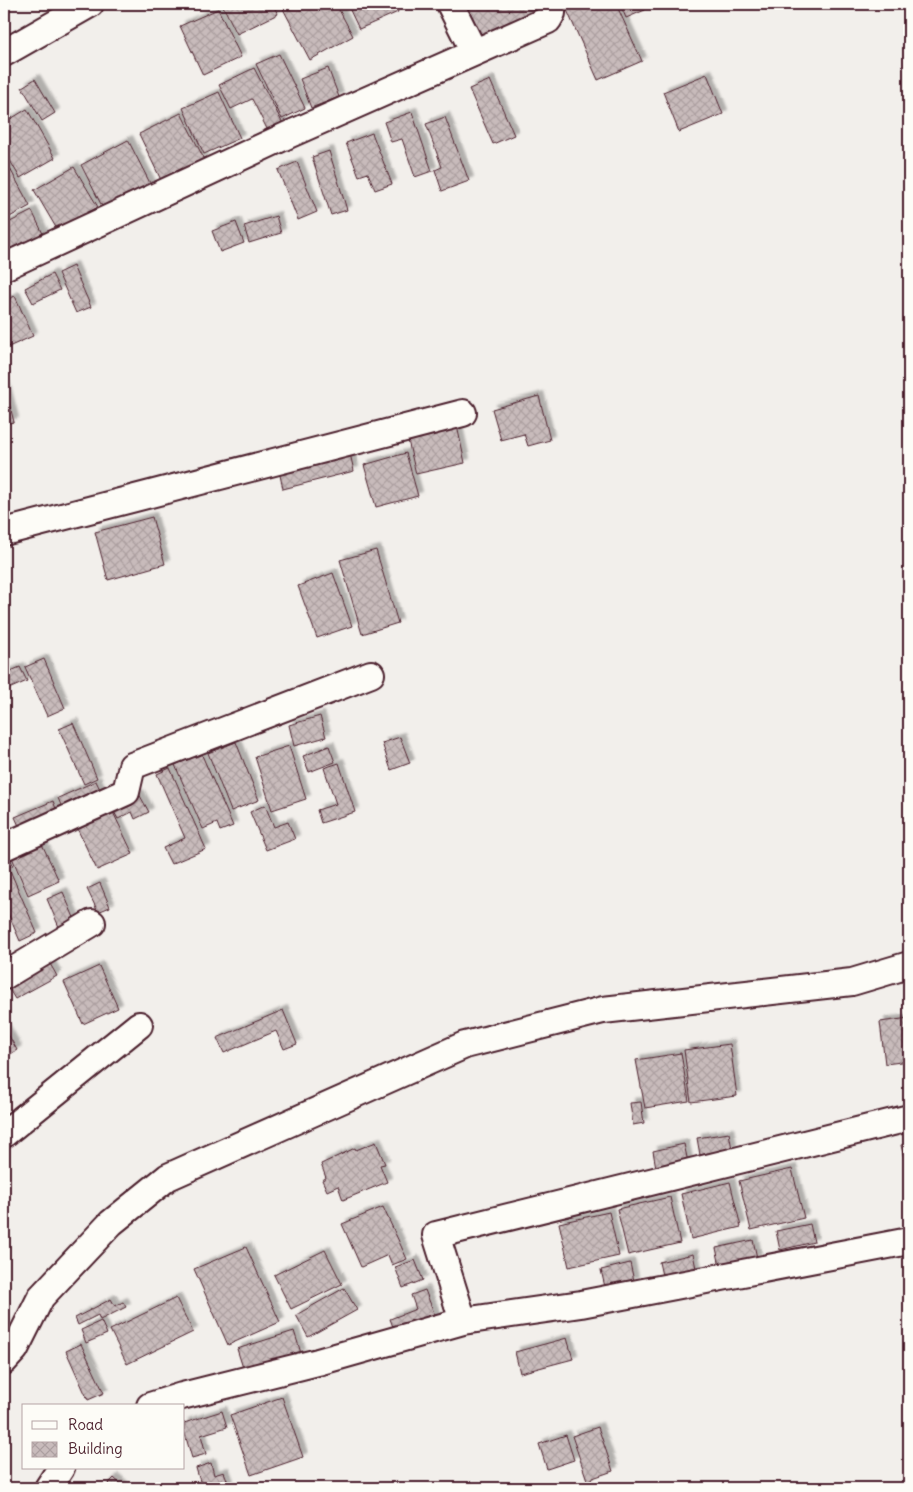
<svg xmlns="http://www.w3.org/2000/svg" width="913" height="1492" viewBox="0 0 913 1492" font-family="Delius,sans-serif">
  <style>
    .building { fill: url(#building-cross-hatch); stroke: #4a1f2b; filter: url(#shadow) }
    .lines { fill: none; stroke-linecap: round; stroke-linejoin: round }
    .minor-casing { stroke: #4a1f2b; stroke-width: 30 }
    .minor { stroke: #fdfcf7; stroke-width: 26 }
  </style>
  <defs>
    <pattern id="building-cross-hatch" width="8" height="8" patternUnits="userSpaceOnUse" patternTransform="scale(1.25)"><rect width="8" height="8" fill="#c8bbbb"/><path d="M0 0l8 8M0 8l8-8" fill="none" stroke="#ada0a1"/></pattern>
    <filter id="shadow"><feDropShadow dx="4.5" dy="-4.5" stdDeviation="1" flood-color="#0004"/></filter>
  </defs>
  <rect width="100%" height="100%" fill="#f2efeb"/>
  <filter id="ink" filterUnits="userSpaceOnUse"><feTurbulence type="fractalNoise" baseFrequency=".02" numOctaves="2"/><feDisplacementMap in="SourceGraphic" scale="10" xChannelSelector="R" yChannelSelector="G"/><feConvolveMatrix kernelMatrix="1 2 1 2 8 2 1 2 1" color-interpolation-filters="sRGB"/></filter>
  <g filter="url(#ink)">
    <path class="building" d="M222,4H272L278,14L237,34Z
      M284,4H307L309,7L316,4H336L353,36L310,60L281,5Z
      M347,4H395L398,12L359,29Z
      M463,4H531L535,15L477,38Z
      M575,4H616L642,61L598,80L566,8Z
      M620,4H642L645,10L626,18Z
      M218,9L241,57L203,75L180,26Z
      M279,54L305,108L282,119L256,64Z
      M254,68L283,124L268,131L252,99L231,109L219,85Z
      M328,68L339,97L311,108L300,79Z
      M707,74L723,114L679,132L663,92Z
      M35,79L55,113L42,121L22,87Z
      M490,80L514,135L493,144L469,89Z
      M219,92L240,138L204,154L183,108Z
      M27,109L55,158L20,178L4,150V123Z
      M412,112L432,171L415,177L402,139L391,142L384,122Z
      M181,113L204,159L161,180L139,134Z
      M445,117L469,181L442,191L435,170L442,167L426,124Z
      M372,133L392,184L375,190L368,173L359,176L346,143Z
      M128,140L151,185L104,210L81,165Z
      M329,151L347,210L331,215L312,157Z
      M297,162L317,212L298,220L278,170Z
      M8,165L30,206L4,220V167Z
      M74,167L98,207L58,231L34,190Z
      M32,211L48,244L31,253L25,241L4,252V225Z
      M276,216L281,233L249,243L244,226Z
      M236,222L244,243L220,252L212,231Z
      M73,266L91,307L76,313L58,273Z
      M52,274L60,290L33,303L25,288Z
      M15,296L33,336L4,349V301Z
      M4,383L14,422L4,424Z
      M539,396L550,440L528,446L524,434L501,440L492,409Z
      M456,421L465,463L416,474L406,432Z
      M349,449L354,471L283,489L278,466Z
      M406,453L418,496L376,507L364,465Z
      M152,517L165,564L108,580L95,532Z
      M376,550L398,623L362,634L340,560Z
      M333,573L352,626L317,638L298,586Z
      M44,659L65,708L47,716L25,667Z
      M20,667L27,681L4,691V674Z
      M320,716L326,737L294,746L289,725Z
      M73,723L97,778L84,784L59,729Z
      M400,737L410,763L391,770L382,743Z
      M236,742L259,800L231,811L208,753Z
      M289,746L306,799L272,810L255,757Z
      M329,746L335,762L309,772L303,756Z
      M201,753L233,826L220,831L217,823L203,829L175,765Z
      M339,763L355,812L321,823L317,810L336,804L324,768Z
      M170,768L206,849L171,864L163,848L185,838L157,774Z
      M96,781L104,798L65,815L58,798Z
      M139,794L149,812L135,819L132,812L118,819L112,808Z
      M53,801L60,819L23,835L15,817Z
      M265,805L274,827L288,822L295,839L266,850L250,812Z
      M112,810L133,854L97,870L76,826Z
      M41,842L59,881L28,895L11,855Z
      M8,853L13,865L4,869V855Z
      M9,868L37,933L20,941L4,904V870Z
      M100,883L110,907L98,912L87,889Z
      M63,892L75,920L59,927L47,899Z
      M49,962L57,976L15,999L7,986Z
      M99,966L118,1008L83,1024L64,982Z
      M283,1010L297,1044L284,1049L276,1031L224,1053L217,1038Z
      M909,1018V1061L885,1064L880,1022Z
      M4,1027L17,1050L4,1058Z
      M730,1044L737,1096L691,1102L684,1050Z
      M681,1053L689,1101L645,1108L636,1060Z
      M641,1102L644,1123L633,1125L630,1103Z
      M729,1133L732,1149L700,1155L697,1138Z
      M376,1142L385,1164L380,1165L387,1182L343,1200L338,1186L327,1191L322,1180L326,1178L321,1164L355,1148L356,1150Z
      M909,1143V1180L901,1145Z
      M684,1144L688,1162L656,1168L653,1151Z
      M792,1169L804,1218L751,1230L739,1181Z
      M730,1182L741,1227L691,1239L681,1194Z
      M670,1197L680,1243L628,1255L617,1209Z
      M383,1207L407,1259L392,1265L388,1255L361,1267L342,1224Z
      M609,1212L619,1256L569,1267L559,1223Z
      M810,1224L814,1242L780,1250L776,1231Z
      M753,1240L757,1258L720,1266L716,1248Z
      M246,1247L280,1322L228,1345L194,1269Z
      M325,1250L342,1284L291,1309L274,1275Z
      M693,1254L697,1273L663,1280L659,1262Z
      M415,1260L423,1280L403,1288L395,1267Z
      M630,1263L634,1281L605,1287L601,1270Z
      M344,1288L357,1310L308,1337L296,1315Z
      M425,1290L436,1318L395,1332L390,1319L416,1309L411,1295Z
      M176,1298L193,1332L127,1364L110,1330Z
      M111,1299L115,1306L123,1302L126,1307L100,1320L98,1315L78,1325L75,1318Z
      M101,1321L107,1334L86,1343L81,1330Z
      M294,1331L301,1353L244,1371L237,1349Z
      M567,1338L573,1359L520,1373L515,1352Z
      M81,1344L104,1393L88,1400L66,1351Z
      M282,1397L303,1457L251,1475L230,1415Z
      M222,1411L227,1427L201,1435L206,1454L192,1458L184,1431V1423Z
      M598,1427L613,1471L587,1480L572,1436Z
      M566,1435L574,1460L547,1469L539,1444Z
      M211,1463L214,1475L224,1472L229,1485L219,1488H202L196,1468Z
      M114,1478L125,1488H104Z"/>
    <g class="lines">
      <defs>
        <path id="minor" d="M450,4L474,52
          M4,53L90,4
          M4,267L288,135L548,20L552,13L549,4
          M4,532L463,413
          M4,847L126,792L132,766L371,674
          M4,976L92,923
          M4,1134L139,1025
          M463,1321L436,1235L909,1118
          M4,1361L15,1349L41,1297L111,1223L168,1177L465,1045L603,1010L852,982L909,965
          M150,1406L182,1396L318,1362L463,1321L581,1304L909,1241
          M48,1488L61,1468"/>
      </defs>
      <use href="#minor" class="minor-casing"/>
      <use href="#minor" class="minor"/>
    </g>
  </g>
  <rect width="913" height="1492" fill="none" stroke="#fdfcf7" stroke-width="20"/>
  <rect x="10" y="10" width="893" height="1472" fill="none" stroke="#4a1f2b" stroke-width="2" filter="url(#ink)"/>
  <rect x="22" y="1404" width="162" height="65" fill="#fdfcf7" stroke="#b5a4a5"/>
  <rect x="32" y="1421" width="25" height="8" fill="#fdfcf7" stroke="#b5a4a5"/>
  <text x="68" y="1430" font-size="15" fill="#4a1f2b">Road</text>
  <rect x="32" y="1442" width="25" height="15" fill="url(#building-cross-hatch)" stroke="#b5a4a5"/>
  <text x="68" y="1454" font-size="15" fill="#4a1f2b">Building</text>
</svg>
